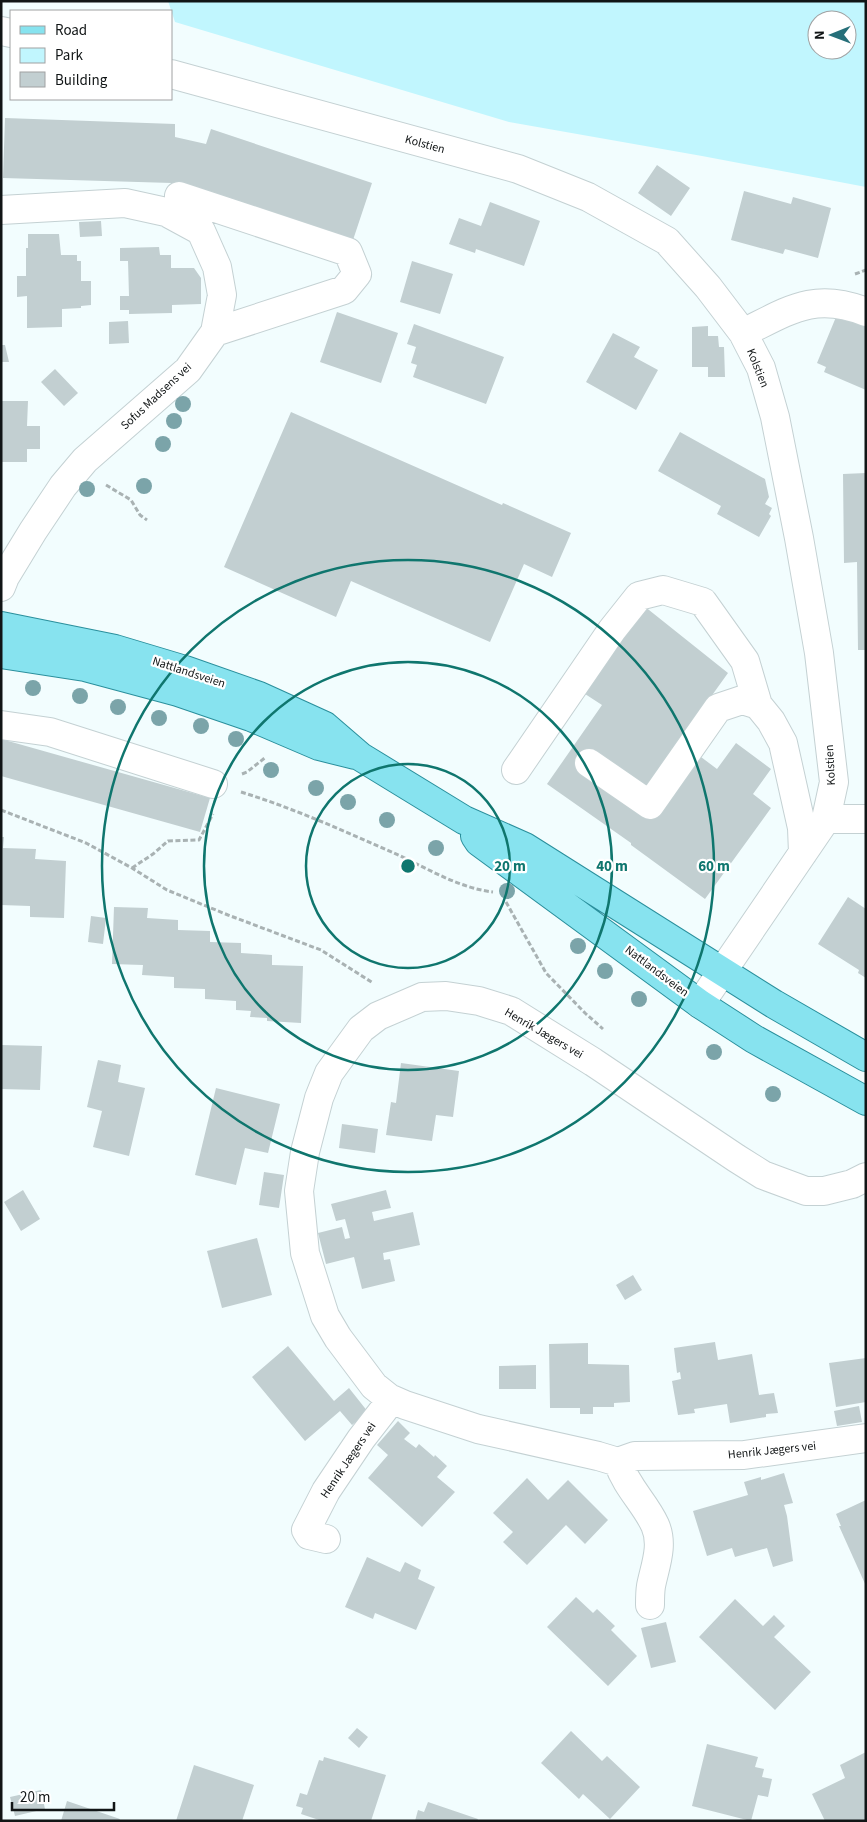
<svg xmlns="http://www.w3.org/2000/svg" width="867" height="1822" viewBox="0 0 867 1822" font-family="'Source Sans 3',sans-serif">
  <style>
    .green { fill: #c1f6fe; fill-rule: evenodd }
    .building { fill: #c2cfd1 }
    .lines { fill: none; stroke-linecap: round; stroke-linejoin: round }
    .minor-casing { stroke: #c4d1d3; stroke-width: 30 }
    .major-casing { stroke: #2a8f9c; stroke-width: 30 }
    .path { stroke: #a9b2b3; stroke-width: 3; stroke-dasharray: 5 2.5; stroke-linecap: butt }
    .minor { stroke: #fff; stroke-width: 28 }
    .major { stroke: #87e3ef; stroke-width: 28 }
    .tree { fill: #7ba4a9 }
    .ring { fill: none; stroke: #0f766e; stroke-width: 2.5 }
    .labels { text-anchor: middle; stroke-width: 4.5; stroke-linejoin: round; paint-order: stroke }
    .street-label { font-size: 12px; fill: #111516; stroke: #fff }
    .centre { fill: #0f766e; stroke: #fff; stroke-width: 2.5 }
    .ring-label { font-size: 15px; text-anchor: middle; font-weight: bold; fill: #0f766e; stroke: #fff; stroke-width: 4.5; stroke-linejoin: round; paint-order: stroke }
  </style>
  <rect width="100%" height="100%" fill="#f2fdfe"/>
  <path class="green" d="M168,1H866V187L702,156L509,122L175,22ZM817,20H847V50H817Z"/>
  <path class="building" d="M5,118L175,124V137L206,144L211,129L372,183L353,240L192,186L172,183L3,178Z
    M657,165L690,188L671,216L638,193Z
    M744,191L791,204L793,197L831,208L818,258L785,249L783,254L731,240Z
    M490,202L540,221L524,266L476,249L475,253L449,244L459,218L481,226Z
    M101,221L102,236L80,237L79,222Z
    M28,234H59L61,255H77V261H81V281H91V305L81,306V308L62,309V327L27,328V296L17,297V276H26V248H28Z
    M159,247L160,255H171V268H194L201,278V304L172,305V313L129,314V310H120V296H129L128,261H120V248Z
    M412,261L453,274L440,314L400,302Z
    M337,312L398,333L381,383L320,362Z
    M836,317L846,321L848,317L866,324V390L824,372L826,367L817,363Z
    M128,321L129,343L109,344V322Z
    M414,324L504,357L486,404L413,377L417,365L411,363L416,347L407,344Z
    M708,326V336H718L719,347H724L725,377H708V367H692V327Z
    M613,333L640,347L634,357L658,370L636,410L586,382Z
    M1,345H5L9,362H1Z
    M55,369L78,393L64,406L41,382Z
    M1,401H28L27,426H40V449H27V462H1Z
    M291,412L502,505L503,503L571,533L552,577L524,564L490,642L351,581L336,617L224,567Z
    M680,432L765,479L769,497L765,504L772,508L769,514L771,516L759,537L717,514L721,506L658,471Z
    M866,473V650H858L857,562L844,563L843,474Z
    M644,606L728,673L677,744L697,754L717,769L736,743L771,769L753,794L771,808L705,899L631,845V843L547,784L602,705L582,692Z
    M1,739L210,798L200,832L1,776Z
    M1,837H4L3,848L36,849L35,859L66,861L64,918L30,917V906L1,905Z
    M848,897L866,909V978L858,973L859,970L818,944Z
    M114,907L148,908L147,918L178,920V930L210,931V942L241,943V953L272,955V965L303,966L301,1023L267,1021V1018L250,1017L251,1011L236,1010V1001L205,999V989L174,988V977L142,975L143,965L112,964Z
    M91,916L106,918L103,944L88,942Z
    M1,1045L42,1046L40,1090L1,1089Z
    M98,1060L121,1065L118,1082L145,1088L129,1156L93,1147L102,1111L87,1107Z
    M401,1063L459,1071L453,1117L436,1115L432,1141L386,1135L391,1102L396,1103Z
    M216,1088L280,1104L268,1153L245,1148L236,1185L195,1175Z
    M342,1124L378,1129L375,1153L339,1148Z
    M264,1172L284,1175L279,1208L259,1205Z
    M23,1190L40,1219L21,1231L4,1202Z
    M386,1190L391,1208L372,1212L374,1221L413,1212L420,1245L383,1253L384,1260L390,1259L395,1281L362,1289L354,1257L326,1264L318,1233L342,1227L345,1239L350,1238L345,1219L336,1221L331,1204Z
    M257,1238L272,1295L222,1308L207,1251Z
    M633,1275L642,1290L625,1300L616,1285Z
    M715,1342L718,1360L752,1354L759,1395L774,1393L778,1413L766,1414V1417L730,1423L727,1404L694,1409L695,1413L678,1415L672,1381L681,1379L680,1372L677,1373L674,1348Z
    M588,1343V1364L629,1365L630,1402L614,1403V1407H593V1414H580V1408H550L549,1344Z
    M288,1346L334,1401L349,1388L368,1412L352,1425L340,1411L305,1441L252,1377Z
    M866,1358V1402L836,1407L829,1363Z
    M536,1365V1389H499V1366Z
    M859,1406L862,1422L837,1426L834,1411Z
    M398,1421L410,1433L404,1439L416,1448L419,1444L434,1457L435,1455L447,1466L437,1477L455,1492L422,1527L368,1478L388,1455L377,1445Z
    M784,1473L793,1503L784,1505L787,1516L793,1561L773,1567L767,1548L735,1557L732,1548L707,1556L693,1511L748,1495L744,1482L761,1477V1480Z
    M527,1478L548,1500L568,1480L608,1520L585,1544L566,1525L527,1565L503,1542L513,1532L493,1513Z
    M866,1500V1586L839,1526H841L836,1514Z
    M367,1557L400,1572L405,1562L421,1570L418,1579L435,1587L416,1630L375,1613L373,1619L345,1607Z
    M576,1597L593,1613L597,1609L615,1626L611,1630L637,1656L608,1686L547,1627Z
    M735,1599L763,1626L774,1615L785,1626L774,1637L811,1672L775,1710L699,1637Z
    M666,1622L676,1662L651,1668L641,1628Z
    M357,1728L368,1737L359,1748L348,1738Z
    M571,1731L602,1761L607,1756L640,1787L610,1819L583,1794L579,1799L541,1763Z
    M707,1744L758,1757L755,1767L764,1769L762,1777L772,1779L768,1797L758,1795L751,1821L692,1806Z
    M866,1752V1821H825L812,1794L845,1778L840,1765Z
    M324,1757L386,1775L371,1821H322L301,1814L303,1808L296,1806L300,1793L307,1795L319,1760L323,1761Z
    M194,1765L254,1785L242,1821H176Z
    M41,1790L45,1809L15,1816L10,1797Z
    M67,1801L120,1819L119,1821H61Z
    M428,1802L478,1819L477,1821H415L418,1810L424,1812Z"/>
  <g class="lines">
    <defs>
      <path id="minor" d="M1,31L11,33
        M171,74L518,169L588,197L667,241L708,287L743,333L761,368L775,417L799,538L819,653L834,782L826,819L700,1004
        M179,196L348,252L357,274L344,290L215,332
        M1,210L125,203L166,212L201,231L217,267L222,295L215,332L188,370L85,460L63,486L33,531L5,577L1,587
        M743,333C788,311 814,291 866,312
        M1,725L50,732L213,784
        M589,763L650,805L718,708L742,700L758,705L771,721L783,743L802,828L803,853
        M516,770L612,630L639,596L663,590L703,602L745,661L758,705
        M826,819H866
        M866,1177L852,1184L824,1191H806L763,1175L736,1158L593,1062L511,1011L479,1001L446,996L422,997L378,1016L361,1029L329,1073L319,1098L305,1152L299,1191L305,1253L325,1316L338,1338L374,1386L389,1398L405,1405L478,1429L598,1456L618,1462L635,1456L744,1455L866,1438
        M618,1462C627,1488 645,1503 655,1525C664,1545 655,1566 651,1586C650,1592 650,1599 650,1605
        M326,1539L309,1535L306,1530L326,1491L361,1439L389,1403V1398"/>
      <path id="major" d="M1,626L115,649L185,670L259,696L325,726L361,757L464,820L525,847L774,1004L866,1057
        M1,654L85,667L178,692L251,717L319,746L355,755
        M475,836L479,842L700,1004L754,1039L866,1101"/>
    </defs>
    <use href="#minor" class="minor-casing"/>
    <use href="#major" class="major-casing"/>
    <path class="path" d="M855,274L866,270
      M106,485L131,500L140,515L147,520
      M242,774L247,772L266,757
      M241,792C293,808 344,831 394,853C425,867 458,888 493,892
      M1,810L86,843L132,868L167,890L228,915L321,950L373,983
      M132,868L153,854L168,841L199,840L213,814
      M506,902L546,973L585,1013L603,1029"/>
    <use href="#minor" class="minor"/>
    <use href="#major" class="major"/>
  </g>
  <g class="tree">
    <circle cx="183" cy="404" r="8"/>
    <circle cx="174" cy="421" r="8"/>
    <circle cx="163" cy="444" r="8"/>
    <circle cx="144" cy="486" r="8"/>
    <circle cx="87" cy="489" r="8"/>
    <circle cx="33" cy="688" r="8"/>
    <circle cx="80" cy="696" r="8"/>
    <circle cx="118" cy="707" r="8"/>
    <circle cx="159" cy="718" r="8"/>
    <circle cx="201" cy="726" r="8"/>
    <circle cx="236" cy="739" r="8"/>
    <circle cx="271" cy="770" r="8"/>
    <circle cx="316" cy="788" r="8"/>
    <circle cx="348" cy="802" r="8"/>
    <circle cx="387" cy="820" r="8"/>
    <circle cx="436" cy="848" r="8"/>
    <circle cx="507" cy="891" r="8"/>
    <circle cx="578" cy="946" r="8"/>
    <circle cx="605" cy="971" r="8"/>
    <circle cx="639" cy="999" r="8"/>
    <circle cx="714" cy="1052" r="8"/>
    <circle cx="773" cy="1094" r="8"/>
  </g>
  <g class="ring">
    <circle cx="408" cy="866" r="102"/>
    <circle cx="408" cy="866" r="204"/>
    <circle cx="408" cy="866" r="306"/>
  </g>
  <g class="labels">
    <g class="street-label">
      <text transform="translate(425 144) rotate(15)" y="4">Kolstien</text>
      <text transform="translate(758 368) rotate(68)" y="4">Kolstien</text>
      <text transform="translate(156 396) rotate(-43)" y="4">Sofus Madsens vei</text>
      <text transform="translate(189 672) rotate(18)" y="4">Nattlandsveien</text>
      <text transform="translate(830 765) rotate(-93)" y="4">Kolstien</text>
      <text transform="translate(657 971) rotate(37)" y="4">Nattlandsveien</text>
      <text transform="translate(544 1033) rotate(30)" y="4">Henrik Jægers vei</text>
      <text transform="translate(772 1450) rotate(-6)" y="4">Henrik Jægers vei</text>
      <text transform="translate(348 1460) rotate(-56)" y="4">Henrik Jægers vei</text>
    </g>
  </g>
  <circle cx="408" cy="866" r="8" class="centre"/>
  <g class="ring-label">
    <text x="510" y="871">20 m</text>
    <text x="612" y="871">40 m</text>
    <text x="714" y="871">60 m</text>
  </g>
  <rect width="867" height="1822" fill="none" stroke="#111516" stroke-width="5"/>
  <rect x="10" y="10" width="162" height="90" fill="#ffffff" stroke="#a0a1a2"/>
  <rect x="20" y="26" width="25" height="8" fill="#87e3ef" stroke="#a0a1a2"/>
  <text x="55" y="35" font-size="15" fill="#111516">Road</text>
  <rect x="20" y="48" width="25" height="15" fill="#c1f6fe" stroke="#a0a1a2"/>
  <text x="55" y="60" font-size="15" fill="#111516">Park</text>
  <rect x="20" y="72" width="25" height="15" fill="#c2cfd1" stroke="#a0a1a2"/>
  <text x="55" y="85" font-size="15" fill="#111516">Building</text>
  <g transform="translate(832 35) rotate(269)"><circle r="24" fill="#ffffff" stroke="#a0a1a2"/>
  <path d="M0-4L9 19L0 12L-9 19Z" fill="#266f79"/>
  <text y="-8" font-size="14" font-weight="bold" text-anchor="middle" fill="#111516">N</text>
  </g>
  <path d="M12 1802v8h102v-8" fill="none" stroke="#111516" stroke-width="2.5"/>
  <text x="20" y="1802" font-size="15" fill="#111516" stroke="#ffffff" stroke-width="4" paint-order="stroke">20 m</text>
</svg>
